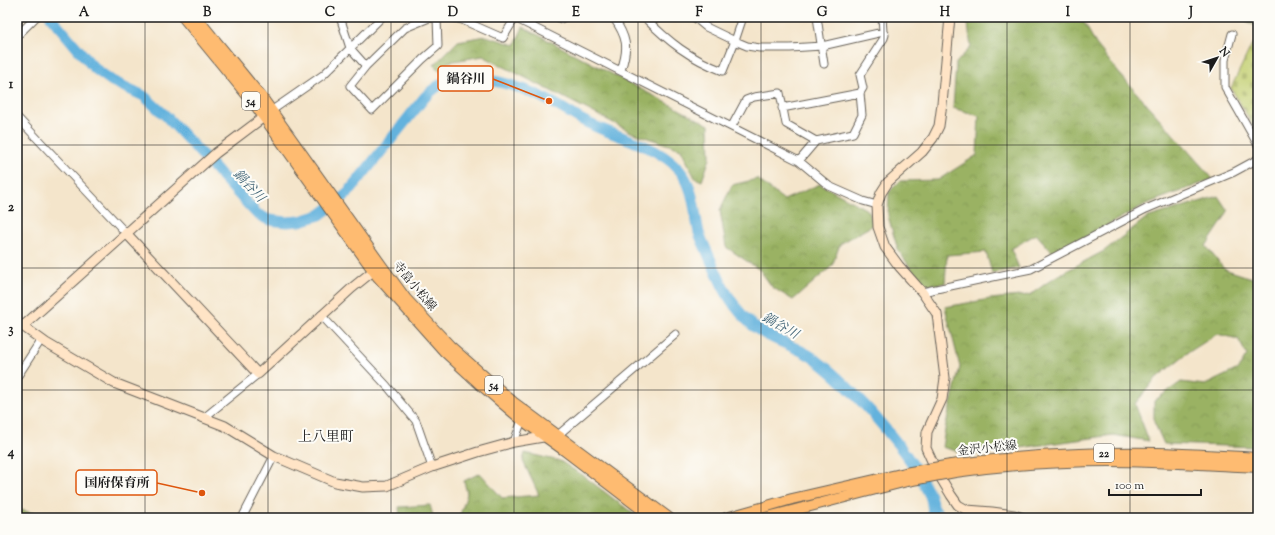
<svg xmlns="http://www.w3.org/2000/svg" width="1275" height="535" viewBox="0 0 1275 535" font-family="'Sorts Mill Goudy','Noto Serif JP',serif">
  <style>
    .forest { fill: url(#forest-crowns); stroke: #5b6740 }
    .cemetery { fill: url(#cemetery-stones); stroke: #707646 }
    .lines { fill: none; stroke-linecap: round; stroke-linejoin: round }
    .stream { stroke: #63b2dd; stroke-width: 2 }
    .river { stroke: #63b2dd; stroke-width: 11 }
    .street-casing { stroke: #686259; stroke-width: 9 }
    .secondary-casing { stroke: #686259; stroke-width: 11 }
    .primary-casing { stroke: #686259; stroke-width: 12 }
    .street { stroke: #fff; stroke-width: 7 }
    .secondary { stroke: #ffe4c6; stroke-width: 9 }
    .primary { stroke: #febb71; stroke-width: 10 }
    .primary-bridge-casing { stroke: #686259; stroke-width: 12; stroke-linecap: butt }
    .primary-bridge { stroke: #febb71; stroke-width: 10 }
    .grid { fill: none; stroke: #1c1c1c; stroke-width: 1; stroke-opacity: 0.55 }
    .labels { text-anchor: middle; stroke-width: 4; stroke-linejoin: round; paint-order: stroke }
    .shield { fill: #fdfcf7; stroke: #605f5e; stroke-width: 1 }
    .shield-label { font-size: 11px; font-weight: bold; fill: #1c1c1c }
    .street-label { font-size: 12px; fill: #1c1c1c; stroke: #fdfcf7 }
    .water-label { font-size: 13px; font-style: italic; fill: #3c6073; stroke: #fdfcf7 }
    .quarter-label { font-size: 14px; fill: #1c1c1c; stroke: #fdfcf7 }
    .leader { fill: none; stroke: #de560d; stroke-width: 1.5 }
    .callout-dot { fill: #de560d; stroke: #fdfcf7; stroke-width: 1.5 }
    .callout { fill: #fdfcf7; stroke: #de560d; stroke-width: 1.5 }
    .callout-label { font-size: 13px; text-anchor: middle; font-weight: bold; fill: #1c1c1c }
    .neatline { fill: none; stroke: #1c1c1c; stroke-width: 1.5 }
    .grid-label { font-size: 13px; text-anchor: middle; font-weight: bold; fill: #1c1c1c }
  </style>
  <defs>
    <pattern id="forest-crowns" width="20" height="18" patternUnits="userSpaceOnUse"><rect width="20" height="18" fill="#9ab263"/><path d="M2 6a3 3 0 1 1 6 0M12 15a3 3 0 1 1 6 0" fill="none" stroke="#849855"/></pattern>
    <pattern id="cemetery-stones" width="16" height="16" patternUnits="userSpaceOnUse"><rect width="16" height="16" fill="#c3cf71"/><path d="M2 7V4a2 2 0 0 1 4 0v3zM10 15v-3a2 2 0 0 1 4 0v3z" fill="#a7b161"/></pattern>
  </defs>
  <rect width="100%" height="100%" fill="#fdfcf7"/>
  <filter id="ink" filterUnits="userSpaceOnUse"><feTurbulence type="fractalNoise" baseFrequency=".025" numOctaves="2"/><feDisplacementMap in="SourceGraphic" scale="8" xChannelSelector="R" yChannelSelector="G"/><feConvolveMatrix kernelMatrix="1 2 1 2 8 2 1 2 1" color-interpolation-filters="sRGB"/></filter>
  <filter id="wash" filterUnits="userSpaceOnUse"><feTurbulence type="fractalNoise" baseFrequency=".012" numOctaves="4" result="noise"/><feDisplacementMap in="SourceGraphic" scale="16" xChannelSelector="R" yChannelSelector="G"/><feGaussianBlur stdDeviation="0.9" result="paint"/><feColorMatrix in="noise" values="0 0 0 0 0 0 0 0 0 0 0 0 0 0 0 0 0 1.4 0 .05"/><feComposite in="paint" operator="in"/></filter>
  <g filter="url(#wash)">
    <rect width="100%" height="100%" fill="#f4e5cb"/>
    <path class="forest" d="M967,17H1081L1096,44L1118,72L1213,179L1146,204L1054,254L1036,234L1011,249L1019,268L992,273L986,252L947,255L945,283L924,287L898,250L888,216L889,192L900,181L938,180L977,155L979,116L953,108L956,63L971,47Z
      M1239,17H1258V27Z
      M523,27L709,125L710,158L702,181L695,178L681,149L633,133L483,56L448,62L439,71L434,65L458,41L486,36L515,45Z
      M757,179L784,200L820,184L869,211L873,225L840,244L832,266L793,300L772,287L760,270L726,247L720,210L732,185Z
      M1218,196L1228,211L1220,225L1206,246L1224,269L1258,280V447L1164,444L1154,422V401L1181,382L1205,385L1238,369L1247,355L1238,339L1217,334L1186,354L1156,378L1135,404L1149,441L1113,435L970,455L942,447L946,424L960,367L945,307L990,299L1030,295L1055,277L1104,251L1146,218Z
      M525,453L560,461L585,477L639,518H402L400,517L399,507L430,505L433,516L459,518L467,494L464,481L480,473L502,498L539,495L523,461Z
      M17,509L52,518H17Z"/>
    <path class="cemetery" d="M1252,44L1258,47V134L1231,88Z"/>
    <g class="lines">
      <path class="stream" d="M931,497L946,518"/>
      <path class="river" d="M51,17L94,68L112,81L144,96L166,116L257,214L269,220L287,222L300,221L320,215L347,194L425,97C443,79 453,77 478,79C504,81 528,89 551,102C565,109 578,119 592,125C622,139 665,147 684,176C694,192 695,215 699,233C702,241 706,249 709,256C720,281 727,299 746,319C764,339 791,343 812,357C834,372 854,393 871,412C890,434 908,455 922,480C924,485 928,491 930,496C933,503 932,511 934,518"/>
    </g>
  </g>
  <g filter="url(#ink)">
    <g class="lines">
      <defs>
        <path id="street" d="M340,17L350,48L366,66
          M513,17L799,161L829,186L863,201L877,205
          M558,17L561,19L564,17
          M613,17C627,37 629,47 621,70
          M644,17C669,42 689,58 723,71L735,41L743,17
          M694,17L706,27L735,41L747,46L760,48H790L822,46L883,32L882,17
          M817,17L824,64
          M437,18L438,46L423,59L372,110L350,86L366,66L405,28L429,18L451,17L462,20L503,38L515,18
          M1232,34L1225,60V87L1258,145
          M17,36L36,17
          M782,108L860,93
          M271,111L323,75L382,17
          M17,117L126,233
          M732,126L746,100L754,97L780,93L786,124L816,141L853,133L862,115L860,93L863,88L860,75L884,38L885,35L883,32
          M799,161L816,141
          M922,292L1031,269L1146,209L1234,172L1258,159
          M321,315L387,386L416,421L432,467
          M17,377L41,340
          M205,417L258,374
          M558,435L676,334
          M514,442L522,420
          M242,518L274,456"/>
        <path id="secondary" d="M950,17L942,104L939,126L933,138L922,152L888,182L881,193L877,205L878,227L885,247L899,266L922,292L937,314L945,378L942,399L927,432L926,448L936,470L951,495L958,505L967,510L992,512L1014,515L1023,518
          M126,233L258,374L352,288L378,267
          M17,322L46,343L114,383L225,426L274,456L335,482L363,487L387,486L432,467L478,452L514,442L549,436
          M22,327L216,153L269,113"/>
        <path id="primary" d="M183,17L256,106L378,277L444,351L481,385L522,420L564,450L653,518
          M196,17L263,99L381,265L406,299L450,346L513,402L669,518
          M951,465C1019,456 1088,452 1158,453C1191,454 1225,456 1258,458
          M955,472C1006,465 1058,461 1109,461C1159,461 1209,465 1258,467
          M726,518L792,499L905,473
          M764,518L907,481"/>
      </defs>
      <use href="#street" class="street-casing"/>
      <use href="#secondary" class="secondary-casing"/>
      <use href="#primary" class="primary-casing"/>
      <use href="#street" class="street"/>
      <use href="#secondary" class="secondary"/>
      <use href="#primary" class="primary"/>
      <defs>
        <path id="primary-bridge" d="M905,473L951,465
          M907,481L955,472"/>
      </defs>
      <use href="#primary-bridge" class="primary-bridge-casing"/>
      <use href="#primary-bridge" class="primary-bridge"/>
    </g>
  </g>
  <path class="grid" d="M145,17V518M268,17V518M391,17V518M514,17V518M638,17V518M761,17V518M884,17V518M1007,17V518M1130,17V518M17,145H1258M17,268H1258M17,390H1258"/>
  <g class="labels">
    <g class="shield">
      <rect x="242" y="92" width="18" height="18" rx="3"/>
      <rect x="485" y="376" width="18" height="18" rx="3"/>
      <rect x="1094" y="444" width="20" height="18" rx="3"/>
    </g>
    <g class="shield-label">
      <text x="251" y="105">54</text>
      <text x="494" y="389">54</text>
      <text x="1104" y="457">22</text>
    </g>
    <g class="street-label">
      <text transform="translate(415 286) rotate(50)" y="4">寺畠小松線</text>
      <text transform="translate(987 448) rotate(-6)" y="4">金沢小松線</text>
    </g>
    <g class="water-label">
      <text transform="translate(250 185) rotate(47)" y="5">鍋谷川</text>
      <text transform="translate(781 325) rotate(30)" y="5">鍋谷川</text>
    </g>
    <g class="quarter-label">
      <text x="326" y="441">上八里町</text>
    </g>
  </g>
  <path class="leader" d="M549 101L493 79M202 493L157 483"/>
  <g class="callout-dot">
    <circle cx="549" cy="101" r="4"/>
    <circle cx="202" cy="493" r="4"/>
  </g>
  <g class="callout">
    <rect x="438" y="66" width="55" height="25" rx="4"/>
    <rect x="76" y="470" width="81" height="25" rx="4"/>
  </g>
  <g class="callout-label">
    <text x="466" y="83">鍋谷川</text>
    <text x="117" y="487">国府保育所</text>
  </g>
  <rect width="1275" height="535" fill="none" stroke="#fdfcf7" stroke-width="44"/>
  <g transform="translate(1217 58) rotate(51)" stroke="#fdfcf7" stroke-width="3" paint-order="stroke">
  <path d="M0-3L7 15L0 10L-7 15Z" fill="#1c1c1c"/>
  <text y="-6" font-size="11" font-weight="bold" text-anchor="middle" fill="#1c1c1c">N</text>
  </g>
  <path d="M1109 489v6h92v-6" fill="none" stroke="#1c1c1c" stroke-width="2"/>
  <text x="1115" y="489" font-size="12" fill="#1c1c1c" stroke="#fdfcf7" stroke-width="3" paint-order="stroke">100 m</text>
  <rect x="22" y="22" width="1231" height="491" class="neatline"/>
  <g class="grid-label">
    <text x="84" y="16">A</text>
    <text x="207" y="16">B</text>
    <text x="330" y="16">C</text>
    <text x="453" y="16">D</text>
    <text x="576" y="16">E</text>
    <text x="699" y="16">F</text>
    <text x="822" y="16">G</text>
    <text x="945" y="16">H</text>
    <text x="1068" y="16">I</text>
    <text x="1191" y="16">J</text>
    <text x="11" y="88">1</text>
    <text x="11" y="211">2</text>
    <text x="11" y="333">3</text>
    <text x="11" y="456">4</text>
  </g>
</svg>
